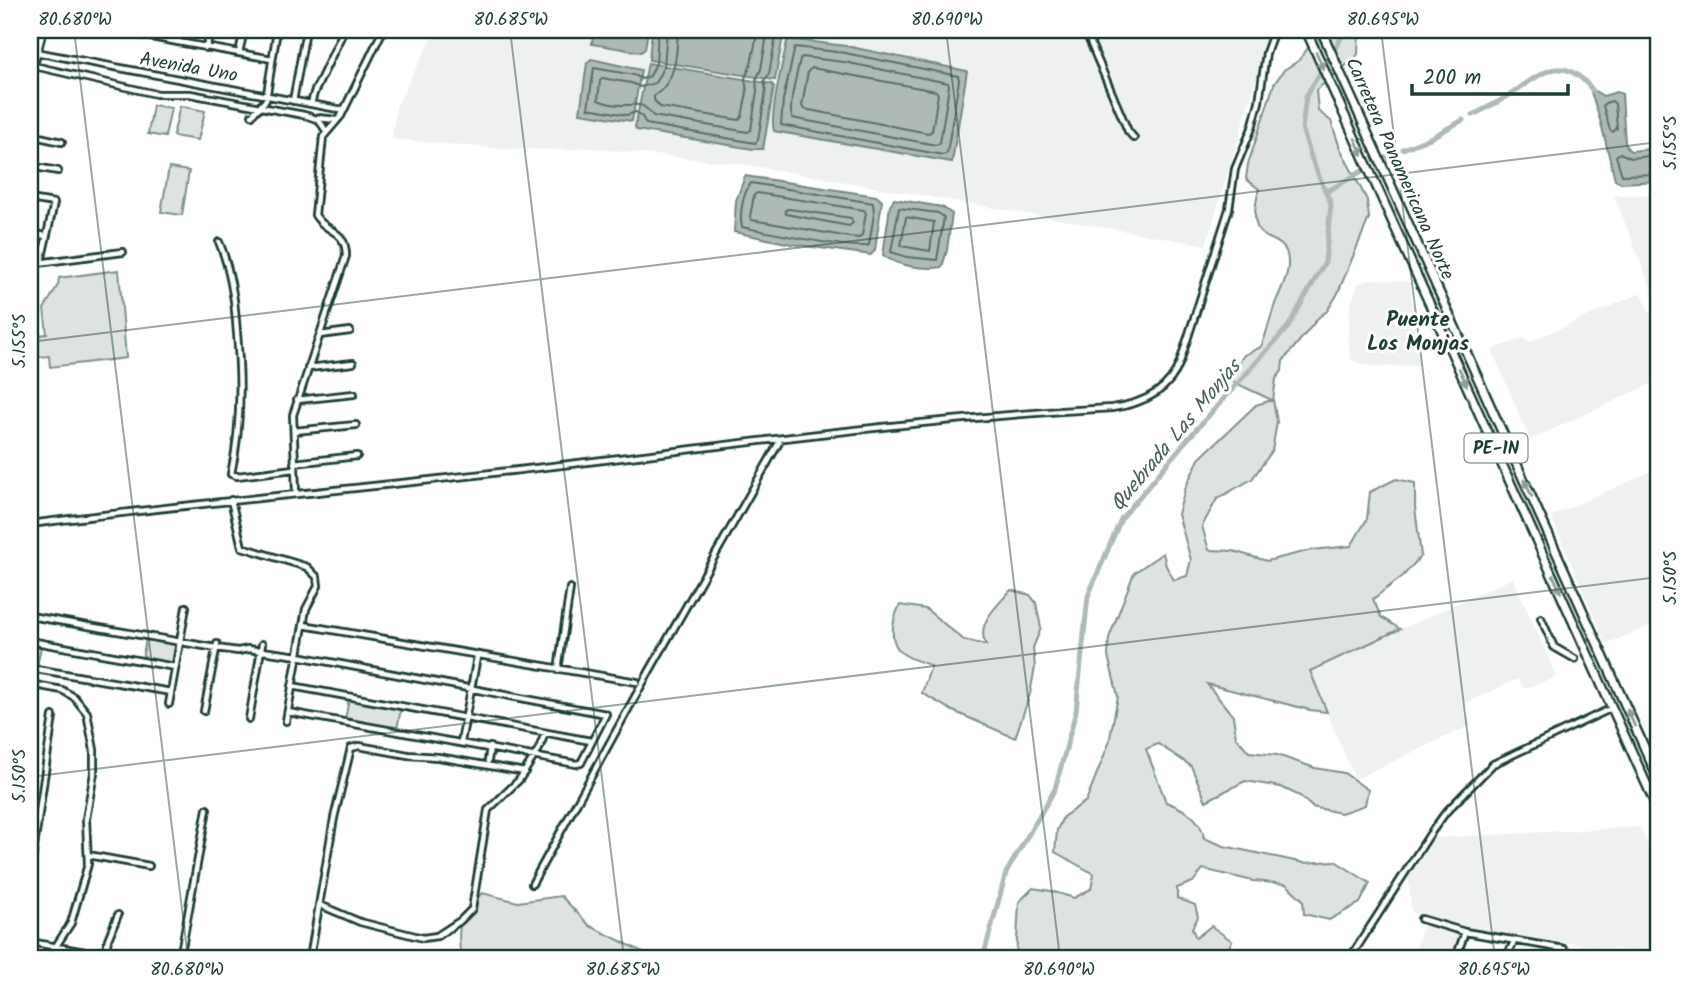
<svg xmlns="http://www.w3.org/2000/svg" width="1689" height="988" viewBox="0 0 1689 988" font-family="Kalam,sans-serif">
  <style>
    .built { fill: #eef1f0 }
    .green { fill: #dee3e2; stroke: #7e908b; stroke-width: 2 }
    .water { fill: #afbab7; stroke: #758883; stroke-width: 2 }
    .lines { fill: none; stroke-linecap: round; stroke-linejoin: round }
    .shore { stroke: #596f68; stroke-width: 2 }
    .canal { stroke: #afbab7; stroke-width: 5 }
    .minor-casing { stroke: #1f3d34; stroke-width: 10 }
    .tertiary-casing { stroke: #1f3d34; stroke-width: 10 }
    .trunk-casing { stroke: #1f3d34; stroke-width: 12 }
    .minor { stroke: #fff; stroke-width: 4.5 }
    .tertiary { stroke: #fff; stroke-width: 5 }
    .trunk { stroke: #fff; stroke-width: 7 }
    .oneway { fill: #8f9e9a }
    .ticks { fill: none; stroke: #1f3d34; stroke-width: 2; stroke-opacity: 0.45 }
    .labels { text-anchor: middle; stroke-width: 6; stroke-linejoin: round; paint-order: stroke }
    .shield { fill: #fff; stroke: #627771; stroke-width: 2 }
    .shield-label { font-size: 18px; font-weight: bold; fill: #1f3d34 }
    .street-label { font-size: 19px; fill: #1f3d34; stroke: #fff }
    .neighbourhood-label { font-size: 21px; font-weight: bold; fill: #1f3d34; stroke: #fff }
    .water-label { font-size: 21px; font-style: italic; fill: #4a625b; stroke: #fff }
    .neatline { fill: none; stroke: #1f3d34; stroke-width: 2.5 }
    .ticks-label { font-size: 18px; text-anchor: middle; fill: #1f3d34 }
  </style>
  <rect width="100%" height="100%" fill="#fff"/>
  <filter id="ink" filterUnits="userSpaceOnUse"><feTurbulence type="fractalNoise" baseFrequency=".0143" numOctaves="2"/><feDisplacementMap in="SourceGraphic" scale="14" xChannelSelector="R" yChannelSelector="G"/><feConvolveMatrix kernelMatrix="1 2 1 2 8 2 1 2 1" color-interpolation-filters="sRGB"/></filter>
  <g filter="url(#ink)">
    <path class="built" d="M436,30H1271L1206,245L742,164L581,147L571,150L502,149L392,139L396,107Z
      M1614,195H1659V304H1657Z
      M1371,279L1410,282L1419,365L1381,367L1363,365L1351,360L1348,339L1350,307L1358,284Z
      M1641,293L1659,333V380L1530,440L1492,350L1523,338L1529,342Z
      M1659,468V622L1606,644L1551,516Z
      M1513,578L1557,677L1524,689L1518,679L1463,704L1471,725L1355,779L1309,671Z
      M1640,827L1659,872V954L1504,936L1412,913L1408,875L1434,838Z
      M1424,924L1460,935L1450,958H1432L1414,953Z"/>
    <path class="green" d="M1322,30H1359L1358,54L1355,58L1316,90L1318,111L1331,121L1340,148L1367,200L1369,218L1337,295L1327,311L1319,317L1283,361L1282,371L1276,379L1273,400L1277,422L1272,451L1252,479L1217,499L1202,526L1209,550L1233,551L1267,561L1312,550L1351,546L1367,519L1370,492L1396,479L1415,483V507L1421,556L1403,576L1373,599L1381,617L1400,629L1310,671L1327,712L1310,710L1207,684L1233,716L1236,737L1249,752L1277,755L1315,768L1344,773L1368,790L1365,805L1341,813L1312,807L1300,796L1281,787L1245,781L1206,801L1191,766L1158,744L1146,749L1166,802C1184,809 1201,817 1204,838L1224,846L1304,863L1335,861L1370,883L1360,903L1329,920L1304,914L1303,900L1286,884L1253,881L1203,869L1193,882L1177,888V898L1195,905L1198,917L1192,928L1196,938L1211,926L1232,941L1226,952L1228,958H1016L1019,902L1033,888L1051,891L1074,898L1091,889L1094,874L1055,852L1057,830L1063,817L1086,801L1109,743L1118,696L1108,656L1109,638L1134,573L1163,553L1166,566L1174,580L1187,576L1191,560L1178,514L1186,486L1199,459L1256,405L1272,400L1227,379L1244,355L1261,347C1267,333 1270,318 1275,304C1281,288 1293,270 1286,251C1283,244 1275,241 1269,238C1249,230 1255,206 1259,189L1246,179L1248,164L1274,84L1284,70L1298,61Z
      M153,105L171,108L165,137L148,134Z
      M180,106L205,111L198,140L173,136Z
      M169,168L189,171L182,215L161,212Z
      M119,270L126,358L50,367L49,356L30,358V336L47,334L44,309L58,285L59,278Z
      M1011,590L1030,595L1036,603L1041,628L1033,648L1035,667L1030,694L1015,738L953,711L922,693L931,666C923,662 913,660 905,655C887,644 892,620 900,605L926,609L964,640L986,645C975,624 997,606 1011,590Z
      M146,638L178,643L174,665L142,660Z
      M30,644L41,646L37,667L30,666Z
      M349,699L401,709L397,729L345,720Z
      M482,893L518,902L561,896L590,926L655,958H461C456,925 459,918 482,893Z"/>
    <path class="water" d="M593,30H648L645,49L641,52L592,44Z
      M652,30H784L775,80L649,60Z
      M789,39L846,46L967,71L952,162L774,131C769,116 783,61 787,42Z
      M591,59L641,70L632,121L580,113L587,63Z
      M648,63L772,84L774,87L763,149H753L637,130L635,127Z
      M1595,91L1603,96L1617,92L1622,94L1625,143L1628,149L1631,151L1659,148V181L1621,183L1615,180L1601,123L1591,92Z
      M745,176L876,196L882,201L875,250L871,255L791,244L734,232L736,201Z
      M894,199L942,207L952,214L947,250L942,267C925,270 896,266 883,255L890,206Z"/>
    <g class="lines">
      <path class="shore" d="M658,30L656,63L650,76L642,79L634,75L594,68L588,108L627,115L636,112L641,115L646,124L755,143L758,140L766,90L764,81L769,74L777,30
        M667,30L664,66L655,83L641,87L631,83L602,78L600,81L598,100C605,103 614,105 622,105C639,106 641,100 653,116L748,132L751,130L757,91L756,80L761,69L768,30
        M678,30C677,55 676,82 654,96V100L660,107L739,120L742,117L747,92L745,78L751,64L758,30
        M795,47L845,53L958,76L959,80L947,153L943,155L781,125L783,100Z
        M802,57L844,62L948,83L949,86L940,143L936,145L792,118C788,105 797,74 800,59Z
        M812,68L936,91L938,94L932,131L928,133L804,109L802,106L808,71Z
        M1612,101L1615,104L1617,128L1613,132L1610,130L1603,106L1605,103Z
        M1659,155L1631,158L1620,153L1616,156L1622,175L1659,174
        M751,183L873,203L874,214L869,245C854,251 763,231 742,227C739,214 743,193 751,183Z
        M757,193L864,210L866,213L862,235L859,238L849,237L752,220L750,217L754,195Z
        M899,208L938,213L944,217L937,260L907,257L891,252Z
        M789,209L851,218L853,223L849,226L786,214L785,210Z
        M906,217L934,222L930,251L901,246Z"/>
      <path class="canal" d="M1473,115C1486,108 1499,102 1511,94C1543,72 1564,52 1593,91
        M1403,149L1430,138L1463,120
        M1386,158L1393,154
        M1326,192L1364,170
        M983,958L1006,873L1055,789L1076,711L1088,596L1121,519L1185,442L1288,327L1325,262L1331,204L1312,160L1302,128L1306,96L1346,30"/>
      <defs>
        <path id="minor" d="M112,30L272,59
          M1085,30L1128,131L1134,138
          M177,42L180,30
          M206,48L211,30
          M30,51L343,110
          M239,53L244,30
          M30,65L156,94H190L304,115C316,118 321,120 326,132
          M34,66L37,53
          M293,101L306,30
          M311,104L314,93L344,30
          M252,115L266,100L277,30
          M318,118L337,120
          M30,135L62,142
          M30,166L58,171
          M30,199L54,203L41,262
          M30,233L46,236
          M219,242C227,260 231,281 234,300C240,359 244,415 231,474L237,476L294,469
          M30,264L123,252
          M320,335L350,331
          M308,368L353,363
          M297,400L354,394
          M294,431L356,425
          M294,463L357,456
          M296,493L293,415L346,256C346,228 326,234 315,215L323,137L341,116L383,30
          M231,500L242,547L307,567L317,577L318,586L306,609L286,721
          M30,524C184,504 338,491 492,473C698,450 904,419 1112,408C1141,404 1169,392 1180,362L1229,209L1235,169L1252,128L1259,102L1266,53L1274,30
          M30,616L216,648L238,651L248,649L298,656L606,714L581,763L576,764L288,712
          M1541,618L1554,647L1575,659
          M303,625L637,682
          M30,641L175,667
          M30,668L171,692
          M558,670L570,588
          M30,684L62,690L74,697L87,713L94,750V773L86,819L88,864L71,923L56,946
          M292,686L591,741
          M169,704L186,607
          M204,711L217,644
          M249,719L262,644
          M461,742L477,657
          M488,761L490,747
          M88,855L149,866
          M30,875L53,716
          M532,884L636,695L781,439
          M320,905L360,922L423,938L437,936L460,921L472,909L488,810L519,780L539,749L545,733
          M1421,919L1465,932L1564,949
          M30,942L118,958
          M105,956L108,939L118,915
          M180,958L207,809
          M310,958L334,818L351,748L359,746L408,755L438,757L525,772
          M1350,958L1430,834L1446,812L1493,764L1612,708
          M1456,958L1465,932
          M1506,958L1514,942
          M1556,958L1561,948"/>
        <path id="tertiary" d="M30,47L34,30
          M37,53L43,30"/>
        <path id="trunk" d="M1306,30L1659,812
          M1321,30L1659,780"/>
      </defs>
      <use href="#minor" class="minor-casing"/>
      <use href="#tertiary" class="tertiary-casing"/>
      <use href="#trunk" class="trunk-casing"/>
      <use href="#minor" class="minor"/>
      <use href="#tertiary" class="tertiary"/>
      <use href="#trunk" class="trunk"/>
    </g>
    <defs><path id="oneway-solid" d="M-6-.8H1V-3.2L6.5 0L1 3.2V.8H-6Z" transform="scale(1.75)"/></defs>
    <g class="oneway">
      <use href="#oneway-solid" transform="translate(1320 61) rotate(66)"/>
      <use href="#oneway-solid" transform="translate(1359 147) rotate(65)"/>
      <use href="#oneway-solid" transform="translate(1463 377) rotate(66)"/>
      <use href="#oneway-solid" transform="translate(1528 488) rotate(-114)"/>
      <use href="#oneway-solid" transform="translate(1557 584) rotate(66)"/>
      <use href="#oneway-solid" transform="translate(1631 718) rotate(-114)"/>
    </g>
  </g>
  <path class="ticks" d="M74,30L188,958M510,30L624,958M946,30L1060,958M1381,30L1495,958M30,342L1659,142M30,777L1659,577"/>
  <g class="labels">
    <rect class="shield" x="1464.5" y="433.5" width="63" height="29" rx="5"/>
    <g class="shield-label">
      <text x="1496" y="454">PE-1N</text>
    </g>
    <g class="street-label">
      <text transform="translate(189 66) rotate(10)" y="7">Avenida Uno</text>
      <text transform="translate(1401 168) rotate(66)" y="7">Carretera Panamericana Norte</text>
    </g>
    <g class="neighbourhood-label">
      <text x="1418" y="326">Puente<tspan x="1418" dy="24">Los Monjas</tspan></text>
    </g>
    <g class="water-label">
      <text transform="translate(1175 435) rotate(-50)" y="7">Quebrada Las Monjas</text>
    </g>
  </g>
  <rect width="1689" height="988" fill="none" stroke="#fff" stroke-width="77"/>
  <path d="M1412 84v10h156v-10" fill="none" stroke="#1f3d34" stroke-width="3.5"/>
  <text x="1423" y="84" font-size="21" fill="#1f3d34" stroke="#ffffff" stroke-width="5" paint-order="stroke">200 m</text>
  <rect x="38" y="38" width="1612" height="912" class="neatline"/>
  <g class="ticks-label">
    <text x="75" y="25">80.680°W</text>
    <text x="511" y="25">80.685°W</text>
    <text x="947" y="25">80.690°W</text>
    <text x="1383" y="25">80.695°W</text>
    <text transform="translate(1670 143) rotate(-90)" y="6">5.155°S</text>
    <text transform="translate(19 341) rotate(-90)" y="6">5.155°S</text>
    <text transform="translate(1670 578) rotate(-90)" y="6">5.150°S</text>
    <text transform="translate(19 776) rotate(-90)" y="6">5.150°S</text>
    <text x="187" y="975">80.680°W</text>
    <text x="623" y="975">80.685°W</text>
    <text x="1059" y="975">80.690°W</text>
    <text x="1494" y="975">80.695°W</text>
  </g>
</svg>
